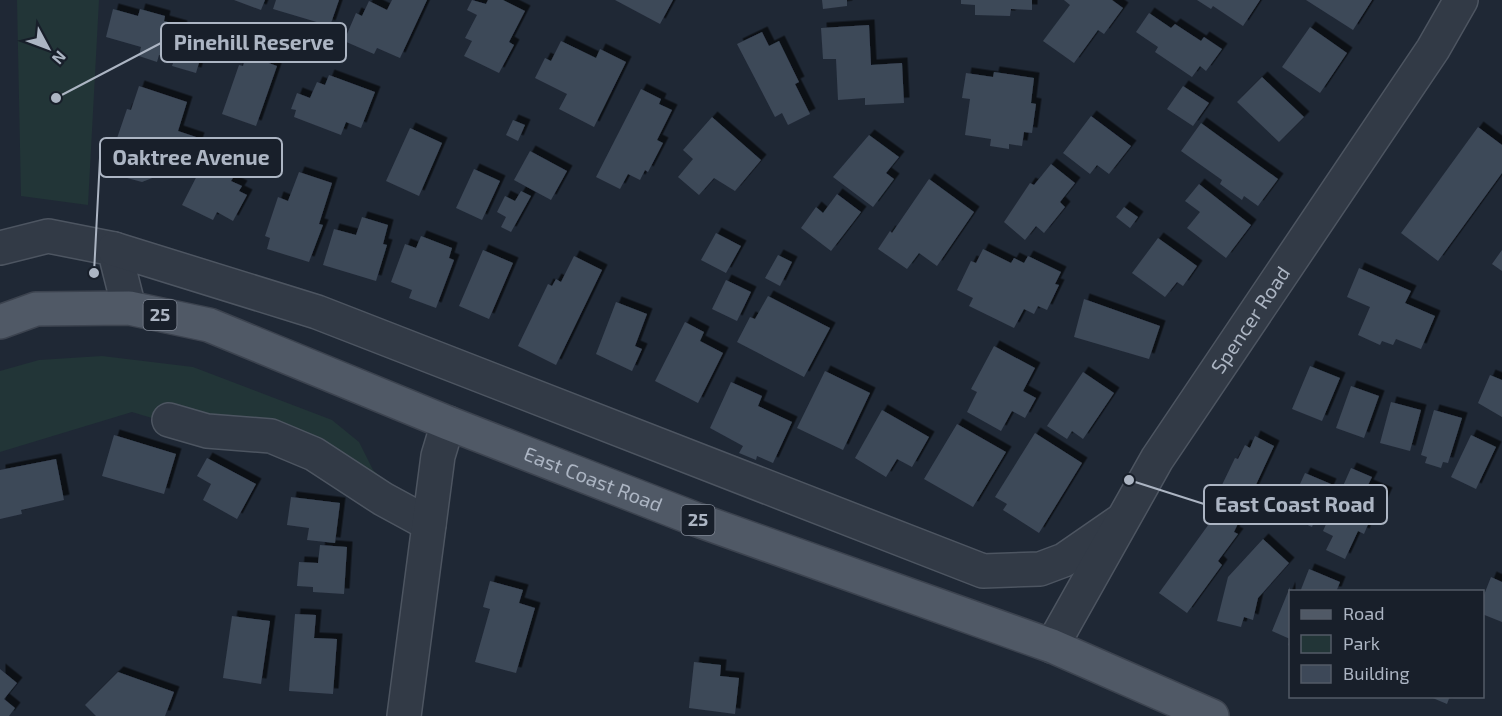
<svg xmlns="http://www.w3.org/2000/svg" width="1502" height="716" viewBox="0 0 1502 716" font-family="'Exo 2',sans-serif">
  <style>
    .green { fill: #223537 }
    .building { fill: #3d4858; filter: url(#shadow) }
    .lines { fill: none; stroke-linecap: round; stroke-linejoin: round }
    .minor-casing { stroke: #4d5561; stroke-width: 36 }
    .major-casing { stroke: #3c434f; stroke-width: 36 }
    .minor { stroke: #323a46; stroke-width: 33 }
    .major { stroke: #505966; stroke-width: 33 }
    .labels { text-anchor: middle; stroke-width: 6; stroke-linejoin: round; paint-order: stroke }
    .shield { fill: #181f2a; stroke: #808895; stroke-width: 1.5 }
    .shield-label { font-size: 18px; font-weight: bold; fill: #acb5c3 }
    .street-label { font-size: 20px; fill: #acb5c3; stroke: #181f2a }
    .leader { fill: none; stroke: #acb5c3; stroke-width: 2 }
    .callout-dot { fill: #acb5c3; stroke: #181f2a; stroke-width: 2 }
    .callout { fill: #181f2a; stroke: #acb5c3; stroke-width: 2 }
    .callout-label { font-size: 21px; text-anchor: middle; font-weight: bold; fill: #acb5c3 }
  </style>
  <defs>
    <filter id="shadow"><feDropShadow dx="5.5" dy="-5.5" stdDeviation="0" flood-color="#0009"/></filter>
  </defs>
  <rect width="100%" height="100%" fill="#1f2835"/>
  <path class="green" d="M17,0H99L88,205L21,196Z
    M102,356L193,367L332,420L359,442L373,470L381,477L379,488L307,438L162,421L132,412L0,452V371L39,360Z"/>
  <path class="building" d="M234,0H265L261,10Z
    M276,0H339L330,26L273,9Z
    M392,0H427L400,58L377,48L374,54L344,41L356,13L362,16L369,1L387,10Z
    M472,0L486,4L488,0H503L525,11L509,42L514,45L499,73L464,56L472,41L465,38L477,15L467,10Z
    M615,0H673L660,24Z
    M822,0H847V6L823,9Z
    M961,0H1032V10L1011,9L1010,16L975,15V5L961,4Z
    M1064,0H1112L1123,8L1104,34L1098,30L1074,63L1043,41L1070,5Z
    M1197,0H1260L1243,26L1213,6L1211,9Z
    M1306,0H1372L1353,30Z
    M113,9L138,16L140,9L165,16L164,21L182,26L180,32L206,39L196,73L172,66L174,60L159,55L157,62L139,56L141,47L106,37Z
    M1149,13L1171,28L1175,24L1201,41L1204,37L1222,49L1206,71L1200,66L1192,77L1155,52L1158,47L1136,32Z
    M869,25L871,65L902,63L904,103L865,105V98L838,100L836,59H823L821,28Z
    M1310,27L1347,53L1320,93L1282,67Z
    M762,32L769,46L779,41L799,82L795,84L810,114L788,125L782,113L775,117L737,44Z
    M561,41L596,58L600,49L626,62L594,127L559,109L567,94L535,78L545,58L551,61Z
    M246,55L277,66L256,126L222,114L239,65L243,66Z
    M994,72L1034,78L1031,103L1036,104L1032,133L1024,132L1022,146L1009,144V149L990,146L991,139L965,135L970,99L962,98L966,73L993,77Z
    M329,75L375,92L361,128L346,122L341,135L294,117L296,110L291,109L297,93L310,98L317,82L325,85Z
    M1262,77L1304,117L1279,142L1237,102Z
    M139,86L187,102L178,131L199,138L188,171L167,164L160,175L142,182L127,178L118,169L113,150L127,109L131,110Z
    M1183,86L1209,103L1193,126L1167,109Z
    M641,89L661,99L659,104L672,110L657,140L663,143L648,172L645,170L640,180L628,174L620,189L596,177Z
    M1091,116L1131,146L1109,174L1097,165L1090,174L1063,153Z
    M712,117L761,160L735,191L714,178L699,195L678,177L693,159L683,150Z
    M513,120L525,125L518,141L506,135Z
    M1201,123L1278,179L1258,206L1244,196L1242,200L1220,184L1222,180L1181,151Z
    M1478,127L1502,145V173L1438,261L1401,233Z
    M410,128L442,143L419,196L386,181Z
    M869,135L899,157L886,173L894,179L873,207L833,177Z
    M530,151L567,171L551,200L514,180Z
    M206,158L236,173L231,181L242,186L239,191L247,195L233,221L217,212L213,220L182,205Z
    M1051,164L1075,183L1060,202L1065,207L1044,233L1036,226L1025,240L1004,222L1030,183L1034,185Z
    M474,169L500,181L482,220L456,208Z
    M299,172L332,183L319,224L323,225L309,262L267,249L270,238L265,236L278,197L288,201Z
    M929,179L974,212L937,266L919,253L907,269L878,249L890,231L892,233Z
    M1199,184L1251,225L1226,258L1187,228L1200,212L1185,201Z
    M521,191L531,196L511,232L501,227L506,217L497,212L505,196L515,201Z
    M837,194L861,212L831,251L801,228L816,207L823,213Z
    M1124,207L1138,217L1130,228L1116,217Z
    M362,217L388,225L383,244L387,245L376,281L323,265L334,229L356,235Z
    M716,233L741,246L726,273L701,260Z
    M421,236L452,248L449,258L454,260L436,308L409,298L412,290L391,282L405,244L416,248Z
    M1158,238L1197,266L1183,286L1177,282L1165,297L1132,273Z
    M983,249L1011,263L1014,258L1024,263L1028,256L1061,272L1055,284L1059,285L1047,310L1038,306L1034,314L1024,309L1014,328L969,306L973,298L957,290L971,261L976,263Z
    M483,250L513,263L489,319L459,306Z
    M1502,250V271L1492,264Z
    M778,255L792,262L780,286L765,278Z
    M574,256L602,270L556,365L518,346L548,284L552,286L556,279L561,282Z
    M1359,268L1411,291L1405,303L1435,316L1421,349L1396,339L1393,345L1382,341L1380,345L1358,335L1370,307L1347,297Z
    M726,280L751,292L737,321L712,309Z
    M768,296L830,328L804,377L737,342L750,317L755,319Z
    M1084,299L1160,326L1149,359L1074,337Z
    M616,302L647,314L635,346L642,349L632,371L596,354Z
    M685,322L704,332L700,341L723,353L698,403L655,381Z
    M994,346L1035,368L1023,391L1036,398L1025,418L1012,411L1001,431L967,412L977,392L971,389Z
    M1310,366L1340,378L1322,421L1292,409Z
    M825,371L870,393L843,450L797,428Z
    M1083,372L1114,393L1083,439L1072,431L1067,439L1047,426Z
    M1490,375L1502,380V417L1478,403Z
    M731,382L762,396L758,406L792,422L773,463L757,456L756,460L739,453L743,446L710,428Z
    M1351,386L1379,396L1364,438L1336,428Z
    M1391,402L1421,410L1410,451L1380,443Z
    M882,410L929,437L912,467L897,459L886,477L855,458Z
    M1434,410L1462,418L1448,463L1443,462L1441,468L1425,463L1427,457L1421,455Z
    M957,424L1006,452L973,507L924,479Z
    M1035,433L1082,463L1039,533L1003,510L1007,504L995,497Z
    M114,435L176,454L164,494L102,476Z
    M1471,435L1496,447L1476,489L1451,477Z
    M1255,436L1274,446L1234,532L1238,534L1218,561L1222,565L1187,613L1159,593L1214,517L1216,519L1228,490L1221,487L1235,458L1238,459L1245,445L1250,448Z
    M207,458L256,484L237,519L203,500L211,484L197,476Z
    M56,459L64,500L21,510L22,514L0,519V470Z
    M1351,468L1372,477L1368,485L1387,493L1373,524L1369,522L1364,534L1358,531L1345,559L1326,550L1333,536L1323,531Z
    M1305,473L1331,484L1312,527L1286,515Z
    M291,497L340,503L335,543L307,540L309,528L287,525Z
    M1263,539L1289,563L1258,598L1253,620L1244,617L1241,627L1217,621L1228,577Z
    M320,545L347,547L344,594L313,592V587L297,586L299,562L318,563Z
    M1309,569L1340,582L1336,592H1300Z
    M1491,577L1502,582V622L1482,614V600Z
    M490,581L523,590L519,603L535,608L516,673L475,662L490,609L483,607Z
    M1290,587V646L1288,645L1290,639L1272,631Z
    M295,614L316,615L314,638L337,639L333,694L289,691Z
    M232,616L270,621L261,684L223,678Z
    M694,662L721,665L720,676L739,678L735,714L689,708Z
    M0,669L17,683L4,699L15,708L9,716H0Z
    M118,672L174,692L165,716H96L85,705Z
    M1428,696H1450L1447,704Z"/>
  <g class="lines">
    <defs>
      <g id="minor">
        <path d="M0,248L48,236L114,249L129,308"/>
        <path d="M114,249L317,312L983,571L1040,569L1064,560L1119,522"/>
        <path d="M169,420L207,431L271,436L314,454L383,499L429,524"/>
        <path id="s1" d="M1052,646L1157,459L1433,49L1461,0"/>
        <path d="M404,716L438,456L448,423"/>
      </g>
      <g id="major">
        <path id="s2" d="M0,322L36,309L129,308L209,325L448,423L695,519L1052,646L1212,716"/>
      </g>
    </defs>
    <use href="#minor" class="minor-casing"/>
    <use href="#major" class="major-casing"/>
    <use href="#minor" class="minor"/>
    <use href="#major" class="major"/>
  </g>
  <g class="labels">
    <g class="shield">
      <rect x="143.5" y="300" width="33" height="30" rx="4.5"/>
      <rect x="681.5" y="505" width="33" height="30" rx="4.5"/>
    </g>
    <g class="shield-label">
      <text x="160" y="321">25</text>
      <text x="698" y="526">25</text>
    </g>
    <g class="street-label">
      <text dy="7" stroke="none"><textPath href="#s1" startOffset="382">Spencer Road</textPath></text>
      <text dy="7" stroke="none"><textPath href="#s2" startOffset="627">East Coast Road</textPath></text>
    </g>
  </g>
  <path class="leader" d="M56 98L161 43M94 273L100 158M1129 480L1204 504"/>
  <g class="callout-dot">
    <circle cx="56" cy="98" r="6"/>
    <circle cx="94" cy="273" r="6"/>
    <circle cx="1129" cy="480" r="6"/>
  </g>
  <g class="callout">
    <rect x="161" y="23" width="185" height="39" rx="6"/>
    <rect x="100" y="138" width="182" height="39" rx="6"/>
    <rect x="1204" y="485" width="183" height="39" rx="6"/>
  </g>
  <g class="callout-label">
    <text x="254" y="50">Pinehill Reserve</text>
    <text x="191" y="165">Oaktree Avenue</text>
    <text x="1295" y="512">East Coast Road</text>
  </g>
  <rect x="1289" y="590" width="195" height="108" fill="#181f2a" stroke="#535b67" stroke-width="1.5"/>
  <rect x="1301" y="610" width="30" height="9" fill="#505966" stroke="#535b67" stroke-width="1.5"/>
  <text x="1343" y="620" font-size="18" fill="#acb5c3">Road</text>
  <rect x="1301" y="635" width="30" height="18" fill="#223537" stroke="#535b67" stroke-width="1.5"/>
  <text x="1343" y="650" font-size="18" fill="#acb5c3">Park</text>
  <rect x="1301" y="665" width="30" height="18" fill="#3d4858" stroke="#535b67" stroke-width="1.5"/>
  <text x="1343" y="680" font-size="18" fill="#acb5c3">Building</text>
  <g transform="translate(48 48) rotate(131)" stroke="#181f2a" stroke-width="4.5" paint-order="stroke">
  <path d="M0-4.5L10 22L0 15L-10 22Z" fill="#acb5c3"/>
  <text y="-9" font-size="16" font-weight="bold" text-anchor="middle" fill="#acb5c3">N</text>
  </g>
</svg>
